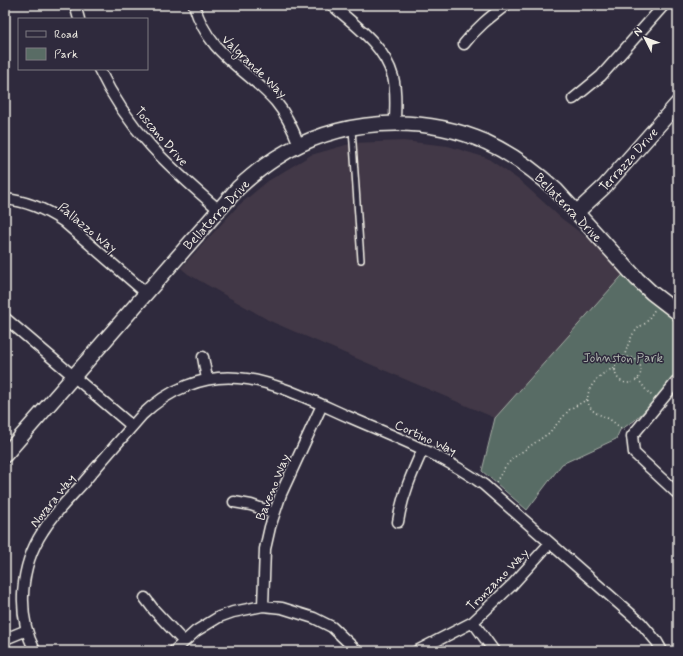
<svg xmlns="http://www.w3.org/2000/svg" width="683" height="656" viewBox="0 0 683 656" font-family="Mynerve,sans-serif">
  <style>
    .built { fill: #423846 }
    .green { fill: #596c65; stroke: #a6aea6 }
    .lines { fill: none; stroke-linecap: round; stroke-linejoin: round }
    .lane-casing { stroke: #f4f1e8; stroke-width: 8 }
    .street-casing { stroke: #f4f1e8; stroke-width: 13 }
    .secondary-casing { stroke: #f4f1e8; stroke-width: 17 }
    .path { stroke: #f4f1e8; stroke-width: 1.5; stroke-dasharray: 1 3; stroke-linecap: butt }
    .lane { stroke: #2f2a3d; stroke-width: 5 }
    .street { stroke: #2f2a3d; stroke-width: 10 }
    .secondary { stroke: #2f2a3d; stroke-width: 14 }
    .labels { text-anchor: middle; stroke-width: 3; stroke-linejoin: round; paint-order: stroke }
    .street-label { font-size: 13px; fill: #f4f1e8; stroke: #2f2a3d }
    .park-label { font-size: 13px; fill: #aeb5ad; stroke: #2f2a3d }
  </style>
  <rect width="100%" height="100%" fill="#2f2a3d"/>
  <filter id="ink" filterUnits="userSpaceOnUse"><feTurbulence type="fractalNoise" baseFrequency=".025" numOctaves="2"/><feDisplacementMap in="SourceGraphic" scale="8" xChannelSelector="R" yChannelSelector="G"/><feConvolveMatrix kernelMatrix="1 2 1 2 8 2 1 2 1" color-interpolation-filters="sRGB"/></filter>
  <g filter="url(#ink)">
    <path class="built" d="M403,141L448,146L487,158L519,180L561,218L628,269L495,418L270,321L188,274L181,268L238,206L268,181L311,155L353,143Z"/>
    <path class="green" d="M628,269L678,312V379L634,421L620,430L616,439L562,464L527,510L482,471L495,418Z"/>
    <g class="lines">
      <defs>
        <path id="lane" d="M352,129L361,260"/>
        <path id="street" d="M75,5L79,19
          M194,5C209,56 245,67 276,102C287,115 293,129 299,145
          M332,5C356,26 384,45 393,77C397,92 395,108 395,123
          M464,44C476,28 490,17 506,5
          M99,69C128,130 168,166 218,209
          M573,99L601,76L664,5
          M5,199C27,201 45,209 63,221L146,293
          M5,318L132,426
          M203,357L207,379
          M678,380L632,436L634,453L678,494
          M234,502L251,505L274,513
          M398,522C402,496 412,473 423,449
          M145,598L154,610L183,641
          M263,606L265,549L270,527L281,494L322,405
          M473,622L494,651
          M5,639L27,630
          M35,651C16,614 20,566 43,531C54,513 70,498 84,482C103,459 123,437 142,415C168,390 202,375 238,378C273,380 317,403 349,417C395,437 443,455 484,485L641,623L657,642L662,651
          M174,651L196,631L219,617L233,612L263,606L282,608L314,618L332,627L357,651
          M417,651L473,622L512,585L550,543"/>
        <path id="secondary" d="M576,213L604,187L678,103
          M5,455L238,188C250,177 262,167 276,158C338,118 419,113 486,142C512,154 535,171 556,190L637,279L652,293L678,313"/>
      </defs>
      <use href="#lane" class="lane-casing"/>
      <use href="#street" class="street-casing"/>
      <use href="#secondary" class="secondary-casing"/>
      <path class="path" d="M615 370a13 13 0 1 1 26 0a13 13 0 1 1-26 0Z
        M624,357L628,345L633,334L639,327L646,323L655,309
        M614,368C600,373 581,391 590,407C594,414 602,415 609,419C614,422 619,427 624,430
        M638,379L646,390L652,396
        M496,482L505,467L513,458L549,433L570,409L588,399"/>
      <use href="#lane" class="lane"/>
      <use href="#street" class="street"/>
      <use href="#secondary" class="secondary"/>
    </g>
  </g>
  <g class="labels">
    <g class="street-label">
      <text transform="translate(255 66) rotate(44)" y="5">Valgrande Way</text>
      <text transform="translate(162 136) rotate(49)" y="5">Toscano Drive</text>
      <text transform="translate(628 159) rotate(-48)" y="5">Terrazzo Drive</text>
      <text transform="translate(569 207) rotate(46)" y="5">Bellaterra Drive</text>
      <text transform="translate(216 214) rotate(-47)" y="5">Bellaterra Drive</text>
      <text transform="translate(88 227) rotate(39)" y="5">Pallazzo Way</text>
      <text transform="translate(426 437) rotate(25)" y="5">Cortino Way</text>
      <text transform="translate(272 487) rotate(-68)" y="5">Baveno Way</text>
      <text transform="translate(52 500) rotate(-51)" y="5">Novara Way</text>
      <text transform="translate(497 579) rotate(-45)" y="5">Tronzano Way</text>
    </g>
    <g class="park-label">
      <text x="623" y="362">Johnston Park</text>
    </g>
  </g>
  <rect width="683" height="656" fill="none" stroke="#2f2a3d" stroke-width="20"/>
  <rect x="10" y="10" width="663" height="636" fill="none" stroke="#f4f1e8" stroke-width="1.5" filter="url(#ink)"/>
  <rect x="18" y="18" width="130" height="52" fill="#2f2a3d" stroke="#7e7a81"/>
  <rect x="26" y="31" width="20" height="6" fill="#2f2a3d" stroke="#7e7a81"/>
  <text x="54" y="38" font-size="12" fill="#f4f1e8">Road</text>
  <rect x="26" y="48" width="20" height="12" fill="#596c65" stroke="#7e7a81"/>
  <text x="54" y="58" font-size="12" fill="#f4f1e8">Park</text>
  <g transform="translate(645 38) rotate(312)" stroke="#2f2a3d" stroke-width="3" paint-order="stroke">
  <path d="M0-3L7 15L0 10L-7 15Z" fill="#f4f1e8"/>
  <text y="-6" font-size="11" font-weight="bold" text-anchor="middle" fill="#f4f1e8">N</text>
  </g>
</svg>
